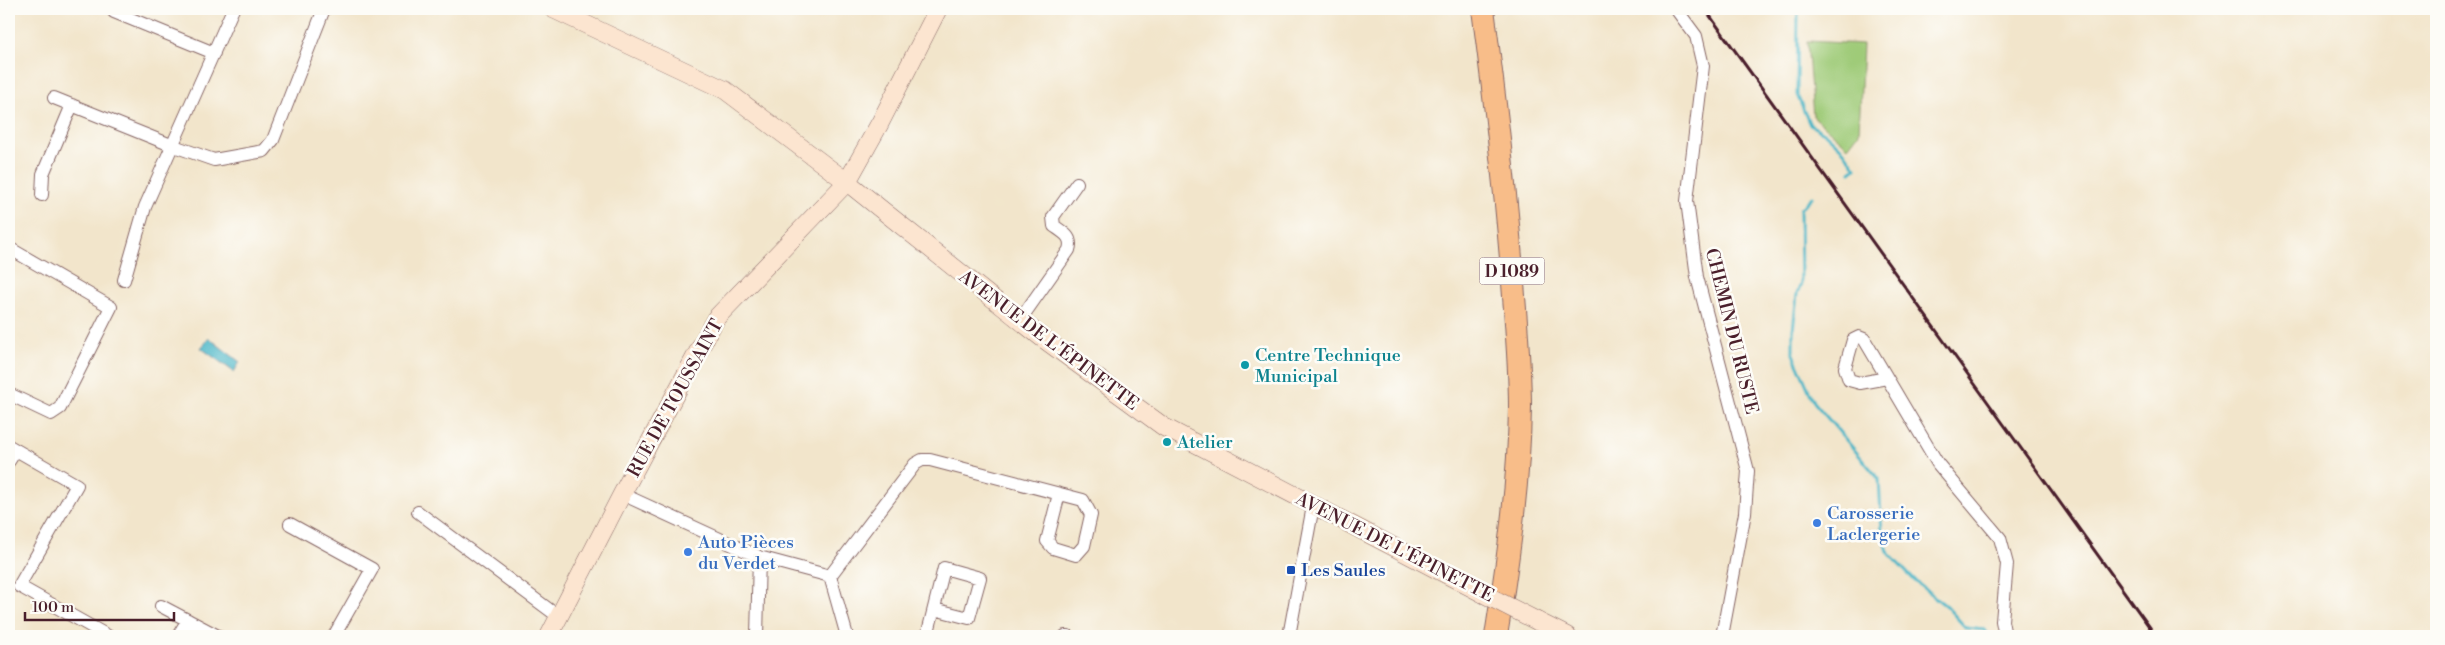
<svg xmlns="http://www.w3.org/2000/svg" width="2445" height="645" viewBox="0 0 2445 645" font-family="'Libre Bodoni',serif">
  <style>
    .green { fill: #9fcb78; stroke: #747552 }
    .water { fill: #4ab6c7; stroke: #4a6a79 }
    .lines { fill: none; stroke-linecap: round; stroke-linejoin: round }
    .stream { stroke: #4ab6c7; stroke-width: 3 }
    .street-casing { stroke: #856463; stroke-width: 14 }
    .secondary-casing { stroke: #856463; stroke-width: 19 }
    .highway-casing { stroke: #856463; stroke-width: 24 }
    .street { stroke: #fff; stroke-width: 12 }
    .secondary { stroke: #fce5d0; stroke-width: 18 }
    .highway { stroke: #f8bd89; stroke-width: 22 }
    .rail { stroke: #4a1f2b; stroke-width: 3 }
    .secondary-bridge-casing { stroke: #856463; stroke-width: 19; stroke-linecap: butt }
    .secondary-bridge { stroke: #fce5d0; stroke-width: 18 }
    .culture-dot { fill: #0f9aa8; stroke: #fdfcf7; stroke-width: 2 }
    .shop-dot { fill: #3f7fe0; stroke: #fdfcf7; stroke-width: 2 }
    .transit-dot { fill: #1a4fb4; stroke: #fdfcf7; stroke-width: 2 }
    .labels { text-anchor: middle; stroke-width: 5; stroke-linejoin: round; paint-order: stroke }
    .shield { fill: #fdfcf7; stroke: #806168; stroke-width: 1 }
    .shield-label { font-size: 16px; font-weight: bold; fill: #4a1f2b }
    .street-label { font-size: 18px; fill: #4a1f2b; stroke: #fdfcf7 }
    .culture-label { font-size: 18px; fill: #0d838f; stroke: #fdfcf7; text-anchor: start }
    .shop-label { font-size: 18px; fill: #366cbe; stroke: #fdfcf7; text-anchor: start }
    .transit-label { font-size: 18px; fill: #164399; stroke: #fdfcf7; text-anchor: start }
  </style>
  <rect width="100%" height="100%" fill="#fdfcf7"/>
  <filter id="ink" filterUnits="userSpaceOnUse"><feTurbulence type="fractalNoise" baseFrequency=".02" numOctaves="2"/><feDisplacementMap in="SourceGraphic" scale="10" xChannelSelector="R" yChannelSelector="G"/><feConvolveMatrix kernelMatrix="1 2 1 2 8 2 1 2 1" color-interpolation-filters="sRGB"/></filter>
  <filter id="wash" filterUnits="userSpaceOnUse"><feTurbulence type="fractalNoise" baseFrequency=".0096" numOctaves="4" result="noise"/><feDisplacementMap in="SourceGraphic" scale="20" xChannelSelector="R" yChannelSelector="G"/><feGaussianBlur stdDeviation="1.12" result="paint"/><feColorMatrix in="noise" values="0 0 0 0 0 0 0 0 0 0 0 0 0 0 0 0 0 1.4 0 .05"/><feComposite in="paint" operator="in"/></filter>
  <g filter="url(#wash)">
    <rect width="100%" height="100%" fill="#f2e5cb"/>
    <path class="green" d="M1807,41L1863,44L1859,133L1848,147L1813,116Z"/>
    <path class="water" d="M209,338L240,362L234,372L201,348Z"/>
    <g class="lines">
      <path class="stream" d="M1798,9L1797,95L1810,125L1826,134L1844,151L1856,168L1851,172
        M1812,197L1800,209L1801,283L1797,294L1793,330V354L1814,402L1879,479L1882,533L1889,554L1917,583L1946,606L1966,628L1985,630L1989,636"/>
    </g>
  </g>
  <g filter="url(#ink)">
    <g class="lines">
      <defs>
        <path id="street" d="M112,9L114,12L214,53
          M1676,9L1696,36L1703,66L1687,201L1697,277L1748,471L1745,513L1722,636
          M54,98L171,145L214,160L264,151L273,140L324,9
          M42,195L43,174L72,105
          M9,248L111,307L60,408L51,414L9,394
          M124,280L145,207L233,9
          M1020,320L1069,250C1073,237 1064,233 1054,226L1053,217L1077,183
          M1887,378L1860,383L1849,380L1845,368L1853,340L1859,337L1864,339L1938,464L2000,538L2007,564L2002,621L2005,636
          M9,446L77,485L19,586L108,636
          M9,461L16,450
          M622,494L759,557L830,576L847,636
          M418,512L559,617
          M290,524L372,569L334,636
          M830,576L915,464L922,460H930L1083,500L1091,515L1084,546L1076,555L1053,548L1047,541L1059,494
          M161,606L218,636
          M178,636L188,620
          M757,636L759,557
          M927,636L944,568L980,578L969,618L934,609
          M1065,636H1068
          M1289,636L1313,506"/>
        <path id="secondary" d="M553,9L725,90L847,182L1041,337L1164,427L1484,594
          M1537,621L1567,636
          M549,636L622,494L716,318L847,182L880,123L938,9"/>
        <path id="highway" d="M1483,9C1495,100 1506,191 1513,283C1516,324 1520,366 1520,407C1519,484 1508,560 1496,636"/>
      </defs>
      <use href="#street" class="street-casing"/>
      <use href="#secondary" class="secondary-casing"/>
      <use href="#highway" class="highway-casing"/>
      <use href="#street" class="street"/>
      <use href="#secondary" class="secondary"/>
      <use href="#highway" class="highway"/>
      <path class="rail" d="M1705,9L2156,636"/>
      <defs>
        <path id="secondary-bridge" d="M1484,594L1537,621"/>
      </defs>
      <use href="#secondary-bridge" class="secondary-bridge-casing"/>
      <use href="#secondary-bridge" class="secondary-bridge"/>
    </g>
  </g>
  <g class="culture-dot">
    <circle cx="1245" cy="365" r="5"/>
    <circle cx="1167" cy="442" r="5"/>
  </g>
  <g class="shop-dot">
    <circle cx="1817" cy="523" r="5"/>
    <circle cx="688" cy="552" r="5"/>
  </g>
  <rect class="transit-dot" x="1286" y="565" width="10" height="10" rx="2.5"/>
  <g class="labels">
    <rect class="shield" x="1479.5" y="257.5" width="65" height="27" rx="4"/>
    <g class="shield-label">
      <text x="1512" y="277">D 1089</text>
    </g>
    <g class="street-label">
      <text transform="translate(1732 331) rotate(76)" y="6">CHEMIN DU RUSTE</text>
      <text transform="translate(1049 340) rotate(37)" y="6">AVENUE DE L'ÉPINETTE</text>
      <text transform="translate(675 398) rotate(-61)" y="6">RUE DE TOUSSAINT</text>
      <text transform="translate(1395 547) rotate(27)" y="6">AVENUE DE L'ÉPINETTE</text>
    </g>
    <g class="culture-label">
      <text x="1255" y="361">Centre Technique<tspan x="1255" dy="21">Municipal</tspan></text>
      <text x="1177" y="448">Atelier</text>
    </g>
    <g class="shop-label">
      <text x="1827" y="519">Carosserie<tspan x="1827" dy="21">Laclergerie</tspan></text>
      <text x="698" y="548">Auto Pièces<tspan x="698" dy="21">du Verdet</tspan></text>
    </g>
    <g class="transit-label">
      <text x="1301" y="576">Les Saules</text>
    </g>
  </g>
  <rect width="2445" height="645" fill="none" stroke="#fdfcf7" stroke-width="30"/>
  <path d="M25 612v8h149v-8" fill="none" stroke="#4a1f2b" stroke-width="2.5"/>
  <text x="32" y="612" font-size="15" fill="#4a1f2b" stroke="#fdfcf7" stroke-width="4" paint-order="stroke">100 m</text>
</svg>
